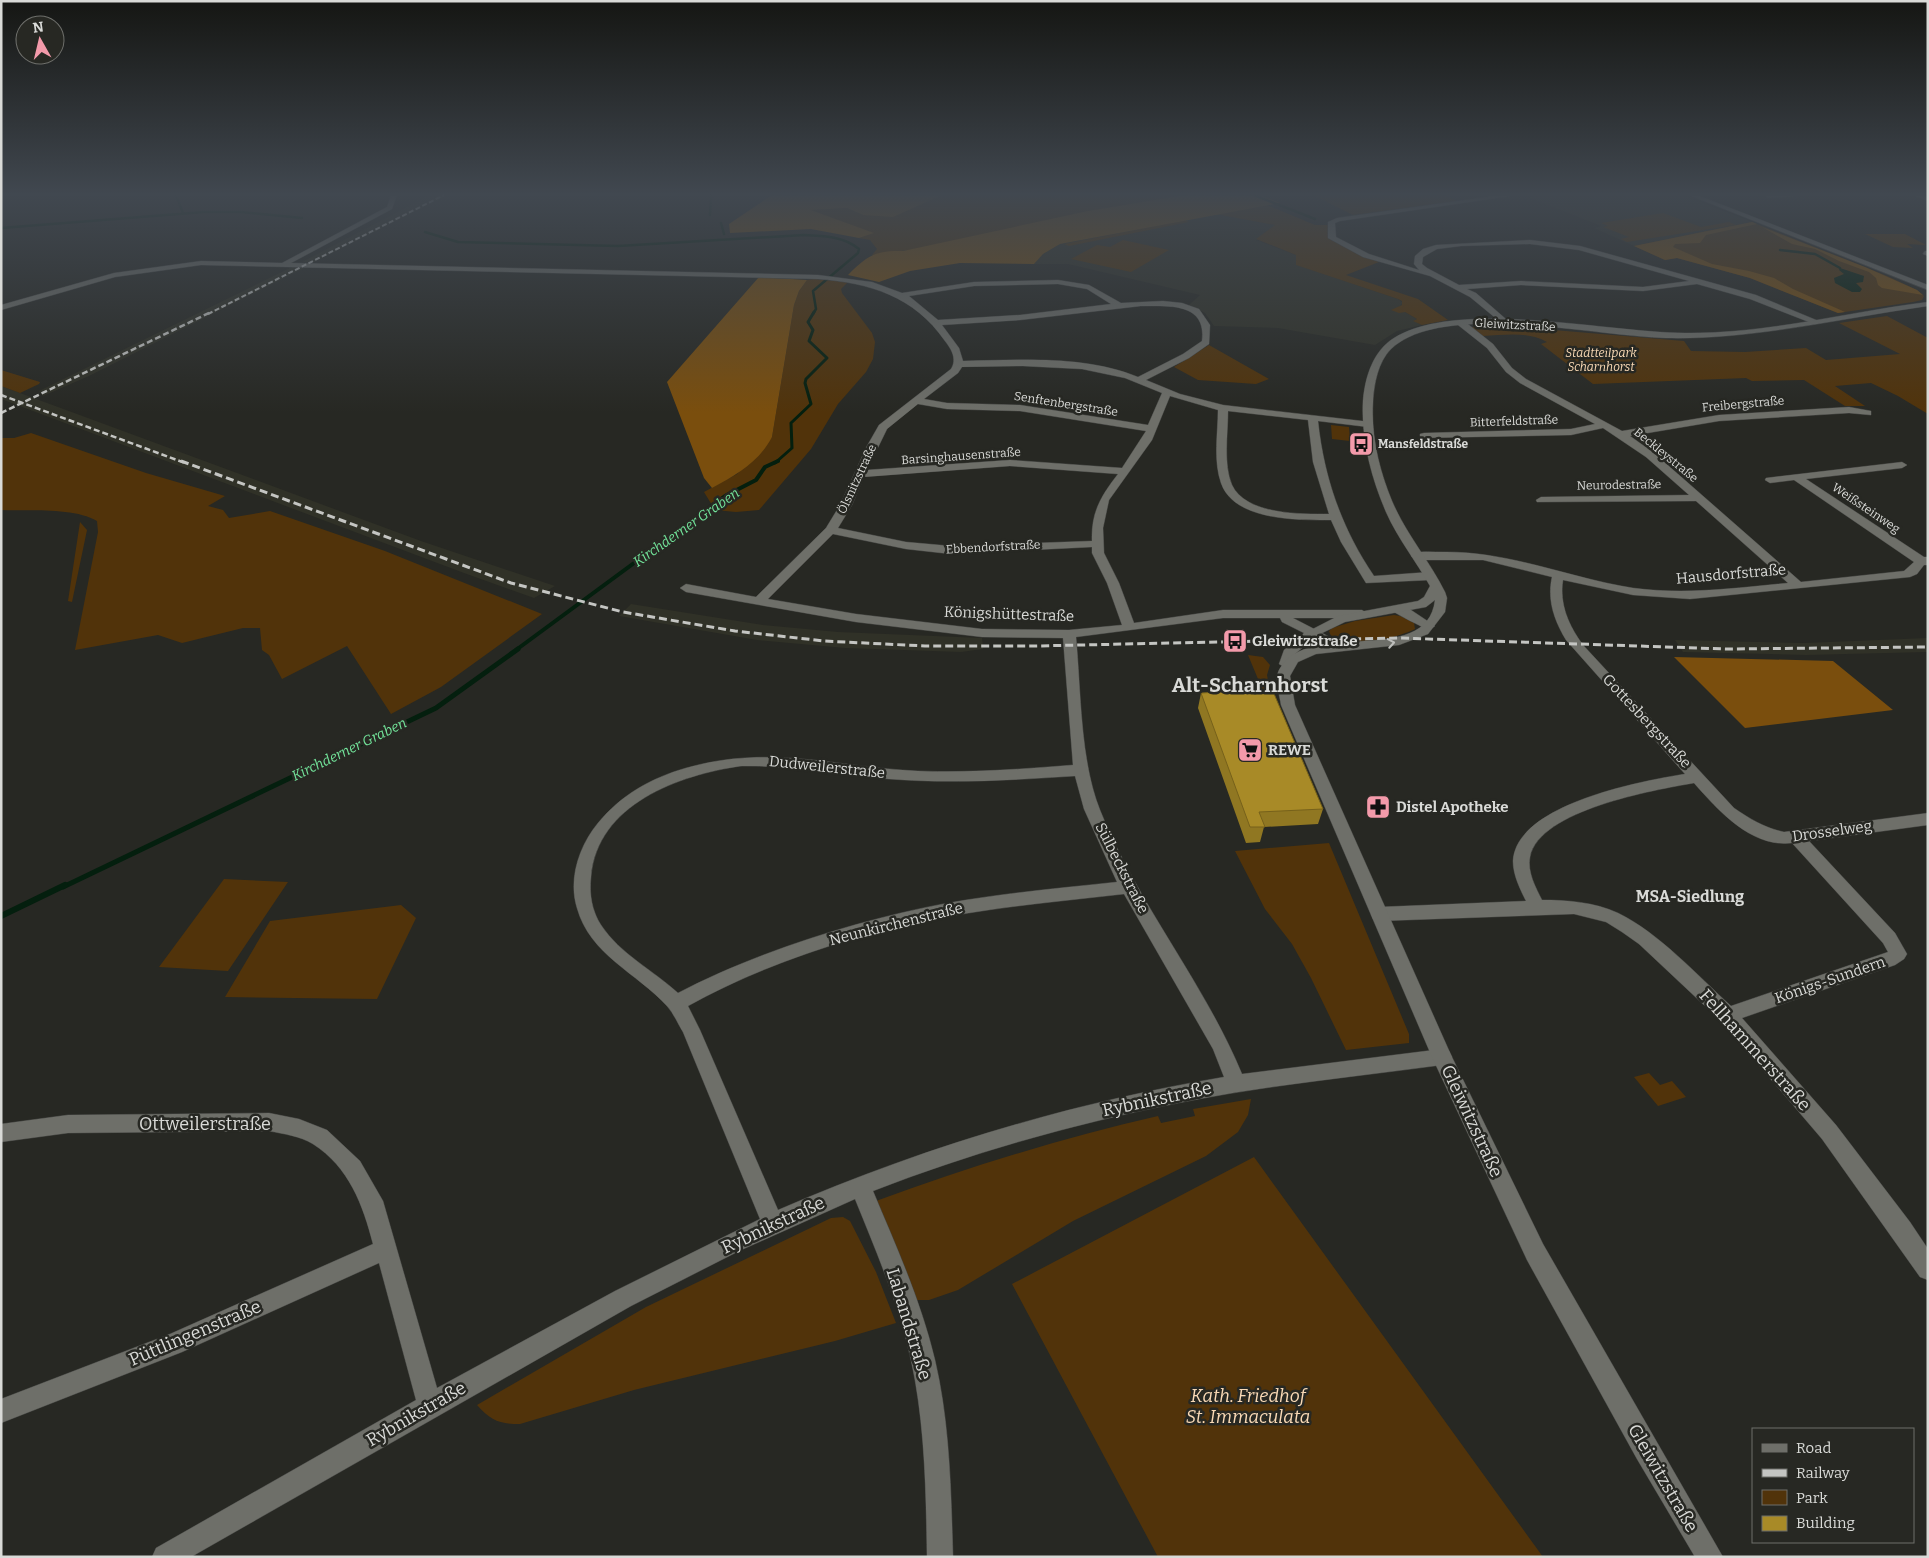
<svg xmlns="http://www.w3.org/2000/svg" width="1929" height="1558" viewBox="0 0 1929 1558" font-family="Bitter,serif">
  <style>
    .built { fill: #303127 }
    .green { fill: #51330a }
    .forest { fill: #7a4e0d }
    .water { fill: #041f0e }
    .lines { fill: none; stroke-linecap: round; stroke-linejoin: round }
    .stream-far4 { stroke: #041f0e; stroke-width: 2.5 }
    .stream-far3 { stroke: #041f0e; stroke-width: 3 }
    .stream-far2 { stroke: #041f0e; stroke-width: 4 }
    .stream-far1 { stroke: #041f0e; stroke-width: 5 }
    .stream { stroke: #041f0e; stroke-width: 6 }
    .street-casing { stroke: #444542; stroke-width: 1 }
    .secondary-casing { stroke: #444542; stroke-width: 1 }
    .street { fill: #6e6f69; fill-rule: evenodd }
    .secondary { fill: #6e6f69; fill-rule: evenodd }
    .rail-far2 { stroke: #c4c5c2; stroke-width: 2; stroke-dasharray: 5 2.5; stroke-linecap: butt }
    .rail-far1 { stroke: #c4c5c2; stroke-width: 2.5; stroke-dasharray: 6 3; stroke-linecap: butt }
    .rail { stroke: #c4c5c2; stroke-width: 3; stroke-dasharray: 8 4; stroke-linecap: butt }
    .wall { fill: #907722 }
    .building { fill: #a88a27; stroke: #76611b }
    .oneway { stroke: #bebfbc }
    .labels { text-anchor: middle; stroke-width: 5; stroke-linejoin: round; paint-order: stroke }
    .far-street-label { font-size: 12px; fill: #d9dad7; stroke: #272823 }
    .far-park-label { font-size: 12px; font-style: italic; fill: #fadab6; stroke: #272823 }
    .far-poi-label { font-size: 12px; font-weight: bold; fill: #d9dad7; stroke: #272823; text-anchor: start }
    .far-water-label { font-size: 14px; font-style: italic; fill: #73e59b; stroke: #272823 }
    .street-label { font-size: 15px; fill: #d9dad7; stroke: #272823 }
    .poi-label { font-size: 15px; font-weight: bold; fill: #d9dad7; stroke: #272823; text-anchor: start }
    .neighbourhood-label { font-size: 16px; font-weight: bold; fill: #d9dad7; stroke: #272823 }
    .near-street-label { font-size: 18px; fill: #d9dad7; stroke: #272823 }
    .near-park-label { font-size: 18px; font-style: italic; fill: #fadab6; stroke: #272823 }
    .district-label { font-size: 20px; font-weight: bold; fill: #d9dad7; stroke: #272823 }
  </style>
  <rect width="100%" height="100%" fill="#272823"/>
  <path class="built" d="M430,195H448L314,262H302Z
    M1541,195H1682L1752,222L1634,246L1594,228L1601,226L1528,197Z
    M1215,214L1276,225L1256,240L1296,255L1297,265L1398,299L1403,303L1398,308L1417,319L1414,321L1422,325L1397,331L1375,345L1278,328L1214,326L1205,313L1189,305L1200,295L1068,264H1034L1043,254L1060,244Z
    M294,266L306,267L89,376L43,396L39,391Z
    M1,386L421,541L555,586L534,598L464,573L1,399Z
    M631,604L763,625L838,632L982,638L983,646V649L961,652L845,648L757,640L619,616Z
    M1928,638V652L1806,655L1683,652L1675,640L1804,643Z"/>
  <path class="green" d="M936,195H1189L916,249L872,255L877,249L870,240L859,238L873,233L810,210L847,208L863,215L916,205L936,197Z
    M1313,195H1445L1457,201L1353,215Z
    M1267,205L1315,225H1328L1331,240L1379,262L1346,275L1418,299L1448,320L1422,325L1413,321L1417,319L1405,312L1399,313L1391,310L1402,305V301L1398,299L1296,265V255L1256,239L1275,225L1215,214Z
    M1663,213L1701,227L1729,222L1736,225L1752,222L1887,276L1917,290L1924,296L1922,300L1913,302L1838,313L1750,278L1677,258L1665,260L1634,246L1735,225L1627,242L1621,239L1629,237L1603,227L1608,226L1601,223Z
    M1185,220L1189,222L1069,246L1064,244Z
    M1865,234H1905L1926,245L1907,244L1913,248L1893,247Z
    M1123,240L1169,250L1131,272L1071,259L1097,245L1110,247Z
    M815,279L848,282L841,289L842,293L872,333L875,342L873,359L866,372L838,404L811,449L759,510L736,512L715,510L704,492L737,474L772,437L794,305L799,291L807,280Z
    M1887,316L1928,338V414L1898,396L1871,383L1835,386L1865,406H1845L1804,380L1752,381L1746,378L1593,384L1541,344L1547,342C1528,331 1504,335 1483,336L1471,327L1506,326L1684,341L1691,351L1745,352L1806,348L1826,360L1900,354L1839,323Z
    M1209,345L1269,379L1256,384L1198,380L1174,367Z
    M1,370L40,382L39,384L20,393L1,386Z
    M1331,425L1349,427L1350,441L1332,439Z
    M31,433L146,473L225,496L208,506L223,510L229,518L270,511L385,551L542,614L441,687L391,714L347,646L282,679L269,655L262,650L260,628H243L182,643L158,635L75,650L98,532L97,521C74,507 28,511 1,510V438H14Z
    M80,522L87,530L72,602L68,601Z
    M1394,615L1406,617L1414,623L1415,629C1400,637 1334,655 1329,631L1332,628L1355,621Z
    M1248,655L1263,657L1270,665L1267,675L1270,691H1263Z
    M1329,843L1409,1034V1043L1346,1050L1311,978L1292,944L1265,909L1235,851Z
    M224,879L288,882L228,971L159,967Z
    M401,905L416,918L377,999L225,997L270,921Z
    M1649,1073L1660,1085L1672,1081L1686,1097L1658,1106L1634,1077Z
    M1251,1099L1248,1115L1238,1132L1206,1156L1073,1221L958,1290L929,1300H914L876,1201C969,1167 1062,1138 1158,1116L1161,1123L1195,1116L1193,1109Z
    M1254,1157L1543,1557H1158L1012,1284Z
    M843,1217L850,1221L876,1272L896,1323L835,1341L634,1390L520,1424C500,1424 491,1421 477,1405L646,1307L831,1218Z"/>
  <path class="forest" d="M772,195H942L893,217L863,215L847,208L811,210L874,233L859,238L811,229L730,233L729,224Z
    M1185,195H1260L1280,203L1060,244L1043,254L1034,264L960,263L910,271L879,282L848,275C867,256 875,250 903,251L1088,211Z
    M1752,222L1757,224L1706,235L1700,243L1675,244L1673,247L1712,264L1749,271L1774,278L1793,289L1845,312L1838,313L1750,278L1677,258L1665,260L1634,246Z
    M1762,227L1865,267L1917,290L1923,295L1882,288L1878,285L1876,278L1869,272L1839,261L1815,249L1792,244Z
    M759,277L807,280L799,291L794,305L772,437C759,462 736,475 712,488L704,478L667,382Z
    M1674,657L1833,661L1893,710L1745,728Z"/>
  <path class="water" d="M1840,268L1864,276L1863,282L1856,283L1862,289L1860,292H1852L1835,283L1834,278L1844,274L1839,270Z"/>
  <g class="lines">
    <path class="stream-far4" d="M176,195L183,213
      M1254,195L1315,219
      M710,215L711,195
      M721,223L724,234
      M1,228L204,212H241L302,218
      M425,232L458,242L618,246L804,235C823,236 844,236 859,249L858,253L813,291L816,309L813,314
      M1780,250L1815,254L1840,268"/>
    <path class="stream-far3" d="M775,463L792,448L791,423L811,404L805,383L806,379L827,358L809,341L813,330L808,322L814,312"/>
    <path class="stream-far2" d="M516,650L725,496L756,480L765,467L778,461"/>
    <path class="stream-far1" d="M63,887L436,708L518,649"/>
    <path class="stream" d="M1,916L65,885"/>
    <defs>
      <path id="street" d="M391,195H397L392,209L291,263L818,275L872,282L902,293L974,282L1058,280L1089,285L1121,303L1163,301L1182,303L1199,309L1210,325L1209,344L1189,358L1146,380L1180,394L1223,405L1371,422L1373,424L1368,427L1318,421C1324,478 1342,529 1374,576L1430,572L1436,576L1430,580L1366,583L1341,542L1331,520C1298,520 1234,521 1221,483C1213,460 1218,433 1218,410L1170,396L1152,440L1109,500L1103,528L1104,553L1119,583L1134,623L1223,610H1362L1368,614L1362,618H1293L1349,647L1342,651L1314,638L1295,654L1291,667L1286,668L1279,664L1284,650L1304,633L1282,622L1280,618H1223L1076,637C1081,691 1080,760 1100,810C1137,903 1204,982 1242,1074L1442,1049L1449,1051L1452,1057L1449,1063L1442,1065C1361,1076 1279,1084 1199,1099C1088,1120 978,1150 873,1191C896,1246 921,1301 935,1360C950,1424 951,1491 953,1557H927C926,1491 925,1424 911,1360C899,1304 876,1251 855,1199L739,1251L631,1306L191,1557H152L156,1548L416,1400L379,1263L182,1352L1,1423V1399L170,1334L373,1244C363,1205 349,1167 313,1144C300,1136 284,1134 269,1131L68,1133L1,1142V1124L68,1115L269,1113L299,1119L327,1130L360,1161L383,1201L437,1388L615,1291L760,1219L683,1032C678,1024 674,1014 667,1006C637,973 590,955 577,908C568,879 579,846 598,823C621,795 651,778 686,768C770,744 835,767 918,771C970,773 1022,769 1073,765L1063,638L982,637L856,622L686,592L680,588L686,584L756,597L826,528L840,505L867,446L879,425L951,369C957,359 952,350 945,341C914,296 870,283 818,279L201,265L115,277L1,310V305L114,273L201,261L282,263L387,207ZM1058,284L1087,289L1111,304L1020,315L938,320L909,296L974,286ZM1141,306C1168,306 1207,302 1202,341L1183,354L1138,377C1084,355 1020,360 963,361L959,348L942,325L1020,320ZM1023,366L1082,369L1125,378L1162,393L1148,425L1020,405L947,403L924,399L958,373L962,367ZM918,404L947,409L1020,411L1146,431L1122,468L1010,460L867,470L887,429ZM1228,411L1308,420L1313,462L1329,514C1301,514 1246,515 1232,485C1223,463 1228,434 1228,411ZM1010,466L1118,474C1101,496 1091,512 1092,541L951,546L906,542L838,528L852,505L864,477ZM833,534L906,549L951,554L1092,547V553L1107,583L1122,625L1069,630L982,629L856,614L768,599ZM741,766C791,765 839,776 889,779C951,784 1013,780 1075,776L1084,809L1117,882C1061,888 1004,893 948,903C861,919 756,952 678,993C653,970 620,954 601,925C592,911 589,894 591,877C597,804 679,775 741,766ZM1124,894L1213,1049L1224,1077C1070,1103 921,1148 778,1210L700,1030L688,1006C765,963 859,933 946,917C1005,906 1064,901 1124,894Z
        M1501,195H1517L1340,221L1335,223L1336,237L1369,254L1419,270L1414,264L1415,256L1423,249L1436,245L1530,240L1580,246L1756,295L1821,322L1814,324L1750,299L1697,284L1643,291L1521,285L1467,289L1476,293L1507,320V324L1504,325L1470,297L1430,276L1363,257L1328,238V222L1337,218ZM1530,244L1579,250L1689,281L1643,287L1521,281L1459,285L1427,268L1422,264L1423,257L1437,249L1461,246Z
        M1766,195H1809L1768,198Z
        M1915,195L1928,197V201L1916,196Z
        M1925,251H1928V256L1923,254Z
        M1458,321H1464L1493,344L1512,368L1526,379L1622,431L1719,415L1849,407L1871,411V415L1849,413L1719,421L1630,436L1654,453L1801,582L1904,571L1914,562L1794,480L1770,483L1765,480L1766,478L1902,462L1907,465L1902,468L1806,479L1924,557H1928V565H1924L1917,574L1910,577L1690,599L1633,595L1563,580C1559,604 1569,626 1583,645L1734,808C1750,819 1765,828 1784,832L1928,813V825L1809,841L1895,933L1907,954L1904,959L1895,965L1742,1018L1836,1125L1910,1222L1928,1249V1280L1920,1277L1822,1139L1721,1021L1639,944L1622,932L1606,922L1574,914L1379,921L1373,919L1371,914L1373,909L1379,907L1526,901C1520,889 1513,875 1513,861C1516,804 1642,781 1685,774L1566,640C1554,620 1547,600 1552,577L1483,560H1417L1411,556L1413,553C1422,551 1433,552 1443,552C1509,551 1569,578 1633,588C1685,595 1736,588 1788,583L1696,501L1537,502L1536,500L1541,497L1689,495L1646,457L1603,428L1571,435L1420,438V434L1424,433L1571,429L1595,424L1520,383L1506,372L1487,348L1458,325ZM1694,783C1718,810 1751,848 1792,843L1883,943L1888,952L1731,1006C1697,975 1659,933 1618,913C1594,902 1567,900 1542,900C1536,888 1527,872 1530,857C1539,810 1654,790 1694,783Z
        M1397,606L1411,610L1435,626L1429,630C1424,628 1394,613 1391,610L1393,607Z"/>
      <path id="secondary" d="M1689,195H1697L1928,285V290Z
        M1928,302V306C1841,318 1754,340 1666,338C1599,337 1442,300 1391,349C1378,362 1374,384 1373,402C1371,436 1379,469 1392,501C1406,534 1429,560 1445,592L1447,598L1445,612L1428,634L1399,645L1316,654L1298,662L1290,676L1295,705L1451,1055L1543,1244L1723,1557H1695L1637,1459L1527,1260L1432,1057L1281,705C1280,697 1275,682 1277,675C1299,614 1427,671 1435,600L1426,607L1345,622L1318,635H1308L1307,632L1338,616L1418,601L1424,597L1430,586C1416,561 1398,539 1386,512C1371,477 1361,439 1363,401C1365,377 1373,351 1394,338C1459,298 1609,333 1685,333C1767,334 1847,312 1928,302Z"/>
    </defs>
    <use href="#street" class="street-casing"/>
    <use href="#secondary" class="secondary-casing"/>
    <use href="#street" class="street"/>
    <use href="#secondary" class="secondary"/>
    <path class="rail-far2" d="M208,314L444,195"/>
    <path class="rail-far1" d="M1,395L185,463
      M1,413L211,312"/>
    <path class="rail" d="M181,461L511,583L623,612L735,631L824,641L925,646H1036L1399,638L1727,649L1928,647"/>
  </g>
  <path class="wall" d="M1201,693L1323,809L1318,824L1264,827L1260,842L1246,843L1198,708Z"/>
  <path class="building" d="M1272,689L1323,809L1259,812L1265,827H1250L1201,693Z"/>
  <defs><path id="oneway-chevron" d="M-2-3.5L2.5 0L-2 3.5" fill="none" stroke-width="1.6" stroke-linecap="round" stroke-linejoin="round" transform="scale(1.25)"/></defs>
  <use class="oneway" href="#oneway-chevron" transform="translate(1391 643) rotate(-10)"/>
  <linearGradient id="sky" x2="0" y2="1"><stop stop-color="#151613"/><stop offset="0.47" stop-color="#414850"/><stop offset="1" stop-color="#414850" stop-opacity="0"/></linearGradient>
  <rect width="1929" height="413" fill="url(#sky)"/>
  <defs>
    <symbol id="bus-square" viewBox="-11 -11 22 22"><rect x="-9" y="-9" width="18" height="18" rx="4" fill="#f39aaa" stroke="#272823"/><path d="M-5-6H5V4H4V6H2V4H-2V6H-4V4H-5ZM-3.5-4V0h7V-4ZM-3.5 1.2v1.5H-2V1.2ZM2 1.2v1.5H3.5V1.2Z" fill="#111"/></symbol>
    <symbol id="supermarket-square" viewBox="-11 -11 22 22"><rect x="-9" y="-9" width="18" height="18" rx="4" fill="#f39aaa" stroke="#272823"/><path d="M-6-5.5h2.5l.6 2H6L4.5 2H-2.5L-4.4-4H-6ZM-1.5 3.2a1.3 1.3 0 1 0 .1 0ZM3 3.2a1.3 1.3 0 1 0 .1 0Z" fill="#111"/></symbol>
    <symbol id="pharmacy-square" viewBox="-11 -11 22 22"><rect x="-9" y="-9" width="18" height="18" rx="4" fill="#f39aaa" stroke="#272823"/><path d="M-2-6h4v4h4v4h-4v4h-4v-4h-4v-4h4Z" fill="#111"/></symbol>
  </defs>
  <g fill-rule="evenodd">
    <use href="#bus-square" x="1347" y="430" width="28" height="28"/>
    <use href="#bus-square" x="1221" y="627" width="28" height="28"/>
    <use href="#supermarket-square" x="1236" y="736" width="28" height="28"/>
    <use href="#pharmacy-square" x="1364" y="793" width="28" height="28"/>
  </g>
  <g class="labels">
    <g class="far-street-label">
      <text transform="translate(1515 325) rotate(3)" y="4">Gleiwitzstraße</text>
      <text transform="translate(1066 404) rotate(9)" y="4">Senftenbergstraße</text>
      <text transform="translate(1743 404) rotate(-5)" y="4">Freibergstraße</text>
      <text transform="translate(1514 421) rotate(-2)" y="4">Bitterfeldstraße</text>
      <text transform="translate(1666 455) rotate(39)" y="4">Beckleystraße</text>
      <text transform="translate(961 456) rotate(-4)" y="4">Barsinghausenstraße</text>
      <text transform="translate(857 479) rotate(-65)" y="4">Ölsnitzstraße</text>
      <text transform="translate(1619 485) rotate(-1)" y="4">Neurodestraße</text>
      <text transform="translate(1866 508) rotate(34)" y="4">Weißsteinweg</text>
      <text transform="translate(993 547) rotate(-3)" y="4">Ebbendorfstraße</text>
    </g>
    <g class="far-park-label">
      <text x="1601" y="357">Stadtteilpark<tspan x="1601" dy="14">Scharnhorst</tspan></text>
    </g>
    <g class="far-poi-label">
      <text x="1378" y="448">Mansfeldstraße</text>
    </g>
    <g class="far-water-label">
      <text transform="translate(686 527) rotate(-35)" y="5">Kirchderner Graben</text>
      <text transform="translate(349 749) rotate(-26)" y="5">Kirchderner Graben</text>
    </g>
    <g class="street-label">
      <text transform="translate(1731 574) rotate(-5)" y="5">Hausdorfstraße</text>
      <text transform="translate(1009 614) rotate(2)" y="5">Königshüttestraße</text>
      <text transform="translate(1647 721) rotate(47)" y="5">Gottesbergstraße</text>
      <text transform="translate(827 767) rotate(6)" y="5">Dudweilerstraße</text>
      <text transform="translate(1832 831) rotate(-8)" y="5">Drosselweg</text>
      <text transform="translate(1122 868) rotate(63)" y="5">Sülbeckstraße</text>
      <text transform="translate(896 924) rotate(-14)" y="5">Neunkirchenstraße</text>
      <text transform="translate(1830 980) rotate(-19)" y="5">Königs-Sundern</text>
    </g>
    <g class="poi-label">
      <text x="1252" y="646">Gleiwitzstraße</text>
      <text x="1268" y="755">REWE</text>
      <text x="1396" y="812">Distel Apotheke</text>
    </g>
    <g class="neighbourhood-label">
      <text x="1690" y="902">MSA-Siedlung</text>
    </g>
    <g class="near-street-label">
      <text transform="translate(1755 1050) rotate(48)" y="6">Fellhammerstraße</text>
      <text transform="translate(1157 1099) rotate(-12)" y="6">Rybnikstraße</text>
      <text transform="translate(1472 1121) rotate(65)" y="6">Gleiwitzstraße</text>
      <text x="205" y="1130">Ottweilerstraße</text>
      <text transform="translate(773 1225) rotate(-25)" y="6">Rybnikstraße</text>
      <text transform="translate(909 1324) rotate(73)" y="6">Labandstraße</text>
      <text transform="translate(195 1333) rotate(-23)" y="6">Püttlingenstraße</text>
      <text transform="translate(416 1414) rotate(-30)" y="6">Rybnikstraße</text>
      <text transform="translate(1663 1478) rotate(60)" y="6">Gleiwitzstraße</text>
    </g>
    <g class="near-park-label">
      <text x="1248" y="1402">Kath. Friedhof<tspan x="1248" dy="21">St. Immaculata</tspan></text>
    </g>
    <g class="district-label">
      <text x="1250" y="692">Alt-Scharnhorst</text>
    </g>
  </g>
  <rect width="1929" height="1558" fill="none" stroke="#d9dad7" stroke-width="5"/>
  <rect x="1752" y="1428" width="162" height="115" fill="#272823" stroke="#6e6f6b"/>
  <rect x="1762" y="1444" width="25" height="8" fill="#6e6f69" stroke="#6e6f6b"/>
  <text x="1796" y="1453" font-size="15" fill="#d9dad7">Road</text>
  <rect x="1762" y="1469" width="25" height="8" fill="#c4c5c2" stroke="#6e6f6b"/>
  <text x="1796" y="1478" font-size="15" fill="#d9dad7">Railway</text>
  <rect x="1762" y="1490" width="25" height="15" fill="#51330a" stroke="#6e6f6b"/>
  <text x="1796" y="1503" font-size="15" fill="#d9dad7">Park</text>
  <rect x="1762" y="1516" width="25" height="15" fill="#a88a27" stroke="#6e6f6b"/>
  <text x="1796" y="1528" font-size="15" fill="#d9dad7">Building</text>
  <g transform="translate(40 40) rotate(352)"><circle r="24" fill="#272823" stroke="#6e6f6b"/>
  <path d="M0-4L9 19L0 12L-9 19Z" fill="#f39aaa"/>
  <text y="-8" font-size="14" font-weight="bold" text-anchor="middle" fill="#d9dad7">N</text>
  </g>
</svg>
